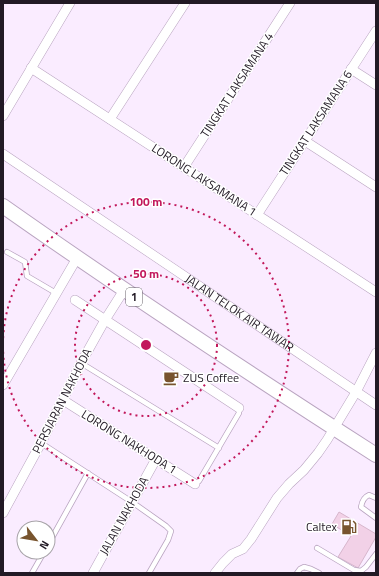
<svg xmlns="http://www.w3.org/2000/svg" width="379" height="576" viewBox="0 0 379 576" font-family="'Titillium Web',sans-serif">
  <style>
    .building { fill: #f2d1e7; stroke: #d7b6cc }
    .lines { fill: none; stroke-linecap: round; stroke-linejoin: round }
    .service-casing { stroke: #b9a4c0; stroke-width: 6 }
    .minor-casing { stroke: #b9a4c0; stroke-width: 10 }
    .primary-casing { stroke: #b9a4c0; stroke-width: 16 }
    .service { stroke: #fff; stroke-width: 4.5 }
    .minor { stroke: #fff; stroke-width: 9 }
    .primary { stroke: #fff; stroke-width: 14 }
    .ring { fill: none; stroke: #c2185b; stroke-width: 2; stroke-dasharray: 2 4 }
    .labels { text-anchor: middle; stroke-width: 3; stroke-linejoin: round; paint-order: stroke }
    .shield { fill: #fff; stroke: #645f66; stroke-width: 1 }
    .shield-label { font-size: 11px; font-weight: bold; fill: #221a25 }
    .street-label { font-size: 12px; fill: #221a25; stroke: #fff }
    .poi-label { font-size: 12px; fill: #221a25; stroke: #fff; text-anchor: start }
    .centre { fill: #c2185b; stroke: #fff; stroke-width: 2 }
    .ring-label { font-size: 12px; text-anchor: middle; font-weight: bold; fill: #c2185b; stroke: #fff; stroke-width: 3; stroke-linejoin: round; paint-order: stroke }
  </style>
  <rect width="100%" height="100%" fill="#faecff"/>
  <path class="building" d="M339,512L376,534V537L358,568L338,557L351,536L332,524Z"/>
  <g class="lines">
    <defs>
      <path id="service" d="M7,252L25,262L27,276L56,293
        M81,363L219,448
        M41,443L132,502L166,526L171,531L168,540L149,573
        M195,484L199,481L239,413V408
        M376,498L369,495C364,497 362,501 361,507L376,518
        M48,545L88,473
        M317,548L354,570L361,571L366,567L376,554
        M32,573L44,552
        M297,573L300,569L304,567L311,569L319,573"/>
      <g id="minor">
        <path d="M31,68L376,292"/>
        <path d="M351,69L376,85"/>
        <path d="M3,116L70,3"/>
        <path d="M110,119L185,3"/>
        <path d="M305,141L376,187"/>
        <path id="s1" d="M3,154L376,405"/>
        <path d="M184,167L290,3"/>
        <path d="M257,215L376,31"/>
        <path d="M75,300L239,408"/>
        <path d="M3,385L77,258"/>
        <path d="M63,400L195,484"/>
        <path d="M3,513L41,443L81,363L105,320L124,290"/>
        <path d="M93,573L156,459"/>
        <path d="M215,573L223,563L232,554L243,549L251,539L277,498L289,484L304,470L318,453L327,440L356,392L376,353"/>
      </g>
      <path id="primary" d="M3,206C125,292 250,374 376,455"/>
    </defs>
    <use href="#service" class="service-casing"/>
    <use href="#minor" class="minor-casing"/>
    <use href="#primary" class="primary-casing"/>
    <use href="#service" class="service"/>
    <use href="#minor" class="minor"/>
    <use href="#primary" class="primary"/>
  </g>
  <g class="ring">
    <circle cx="146" cy="345" r="71"/>
    <path d="M3 344A143 143 0 1 1 3 346"/>
  </g>
  <defs>
    <symbol id="cafe-bare" viewBox="-9 -9 18 18"><path d="M-5.5-4.5H6V0H3Q3 3.5 0 3.5H-2.5Q-5.5 3.5-5.5 0ZM3-3.2v2h1.7v-2ZM-6 4.5H4V6H-6Z" fill="#78542e" stroke="#fff" stroke-width="2.5" paint-order="stroke"/></symbol>
    <symbol id="fuel-bare" viewBox="-9 -9 18 18"><path d="M-5.5-6h7V0h2V4h1.3V-2.5L3-4.5l.8-.8L6-3V5H2.5V1h-1V6h-7ZM-4.2-4.7v3.2H.2V-4.7Z" fill="#78542e" stroke="#fff" stroke-width="2.5" paint-order="stroke"/></symbol>
  </defs>
  <g fill-rule="evenodd">
    <use href="#cafe-bare" x="160" y="367" width="22" height="22"/>
    <use href="#fuel-bare" x="338" y="516" width="22" height="22"/>
  </g>
  <g class="labels">
    <rect class="shield" x="126" y="288" width="16" height="18" rx="3"/>
    <g class="shield-label">
      <text x="134" y="301">1</text>
    </g>
    <g class="street-label">
      <text transform="translate(237 85) rotate(-57)" y="4">TINGKAT LAKSAMANA 4</text>
      <text transform="translate(316 123) rotate(-57)" y="4">TINGKAT LAKSAMANA 6</text>
      <text transform="translate(204 180) rotate(33)" y="4">LORONG LAKSAMANA 1</text>
      <text dy="4" stroke="none"><textPath href="#s1" startOffset="285">JALAN TELOK AIR TAWAR</textPath></text>
      <text transform="translate(62 401) rotate(-63)" y="4">PERSIARAN NAKHODA</text>
      <text transform="translate(129 442) rotate(32)" y="4">LORONG NAKHODA 1</text>
      <text transform="translate(124 516) rotate(-61)" y="4">JALAN NAKHODA</text>
    </g>
    <g class="poi-label">
      <text x="183" y="382">ZUS Coffee</text>
      <text x="337" y="531" text-anchor="end">Caltex</text>
    </g>
  </g>
  <circle cx="146" cy="345" r="6" class="centre"/>
  <g class="ring-label">
    <text x="146" y="206">100 m</text>
    <text x="146" y="278">50 m</text>
  </g>
  <rect width="379" height="576" fill="none" stroke="#221a25" stroke-width="8"/>
  <g transform="translate(36 540) rotate(121)"><circle r="19" fill="#ffffff" stroke="#a7a3a8"/>
  <path d="M0-3L7 15L0 10L-7 15Z" fill="#78542e"/>
  <text y="-6" font-size="11" font-weight="bold" text-anchor="middle" fill="#221a25">N</text>
  </g>
</svg>
